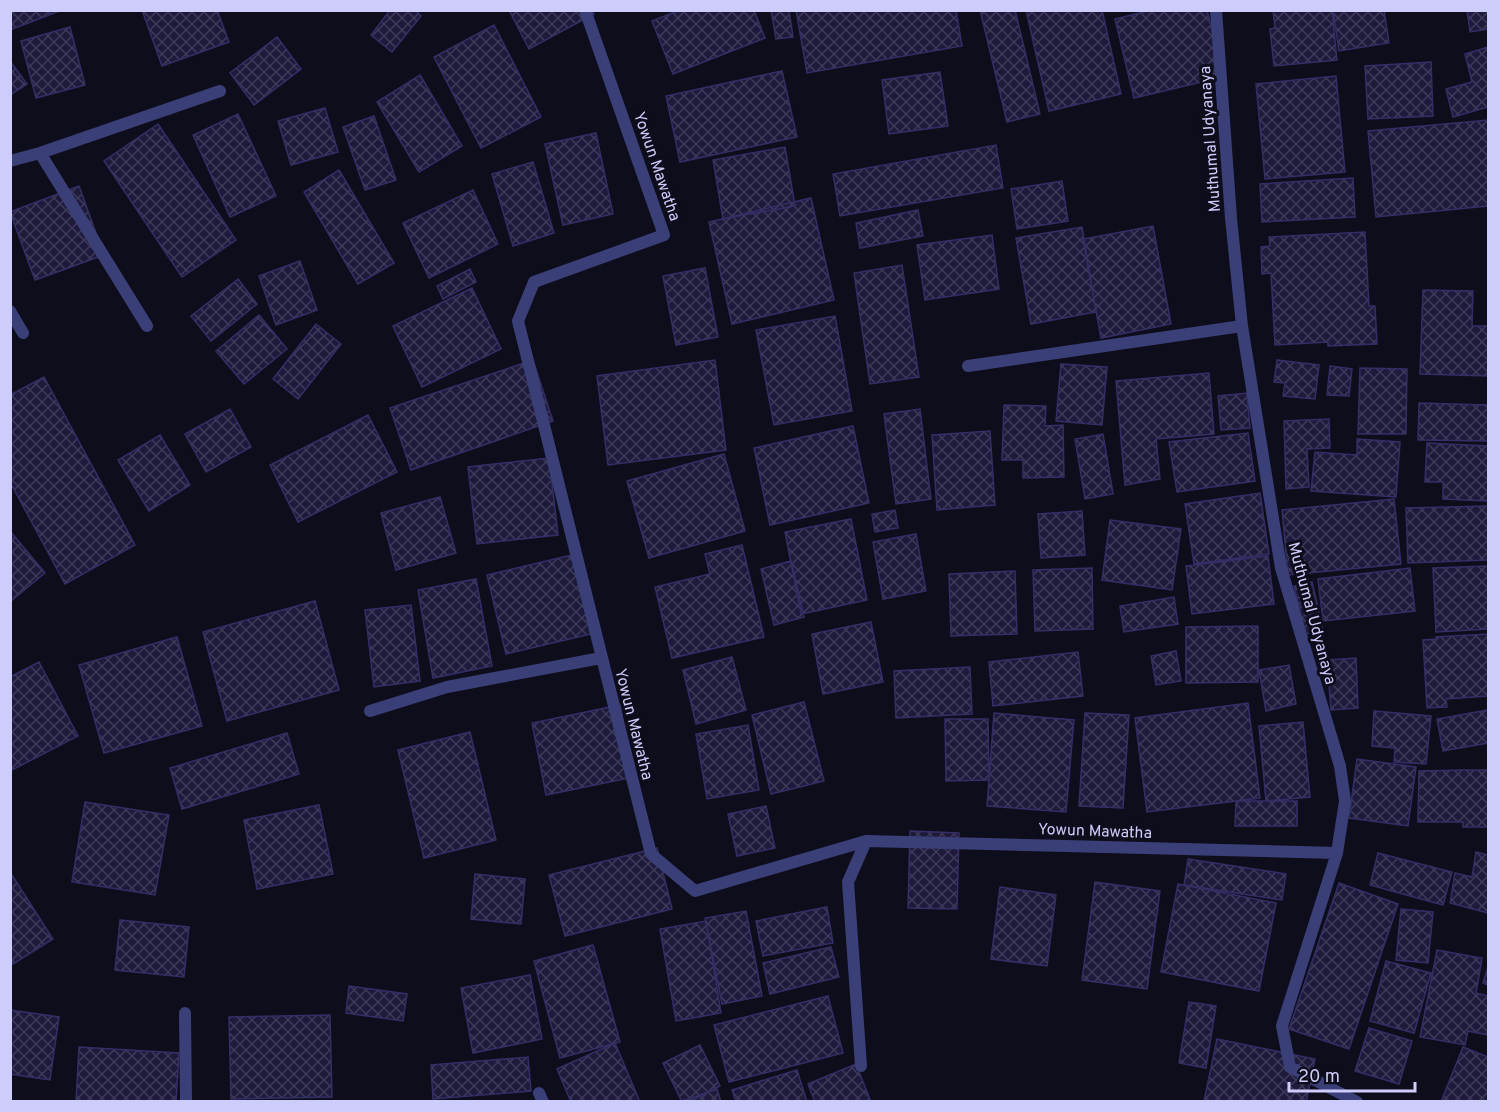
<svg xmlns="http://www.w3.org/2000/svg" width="1499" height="1112" viewBox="0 0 1499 1112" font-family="Overpass,sans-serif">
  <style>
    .building { fill: url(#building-cross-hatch); stroke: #342e66; stroke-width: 1.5 }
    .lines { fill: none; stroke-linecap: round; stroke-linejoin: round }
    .minor { stroke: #3b3f78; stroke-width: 12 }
    .labels { text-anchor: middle; stroke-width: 6; stroke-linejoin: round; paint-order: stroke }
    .street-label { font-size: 16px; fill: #cdccfb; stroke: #0e0d1c }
  </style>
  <defs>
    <pattern id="building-cross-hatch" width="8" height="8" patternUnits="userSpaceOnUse" patternTransform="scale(1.5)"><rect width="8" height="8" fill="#1e1a3c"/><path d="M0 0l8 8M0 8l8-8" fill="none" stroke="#3e3a59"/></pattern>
  </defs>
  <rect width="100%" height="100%" fill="#0e0d1c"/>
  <path class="building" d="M10,10H62L10,30Z
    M142,10H217L229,42L162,66Z
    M390,10H415L421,16L392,52L371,35Z
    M509,10H592L594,14L529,49Z
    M680,10H754L765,38L673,74L652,21Z
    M771,10H789L793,37L776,39Z
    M796,10H956L962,46L807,73Z
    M980,10H1015L1040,114L1007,122Z
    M1026,10H1102L1121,94L1049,111Z
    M1152,10H1207L1223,77L1134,98L1115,19Z
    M1273,10H1332L1337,60L1274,66L1270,29L1275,28Z
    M1333,10H1384L1389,43L1339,51Z
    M1467,10H1488V29L1470,32Z
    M494,25L541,117L481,148L434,57Z
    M70,27L85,85L36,98L21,41Z
    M277,37L301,69L254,105L230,73Z
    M1488,47V107L1453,117L1446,89L1472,82L1465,54Z
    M10,61L27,84L10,95Z
    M1431,62L1433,116L1368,119L1365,66Z
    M782,71L797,137L680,162L666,96Z
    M940,72L948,126L889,134L882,80Z
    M420,75L462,146L419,172L377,102Z
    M1336,76L1345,172L1265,179L1256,84Z
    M325,108L338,152L291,165L278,121Z
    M238,114L276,196L230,217L193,135Z
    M374,116L396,180L365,190L343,127Z
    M1488,120V206L1376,217L1368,131Z
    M158,124L236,240L182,277L104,161Z
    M596,133L613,214L563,225L545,144Z
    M996,145L1003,188L840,216L833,174Z
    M785,147L795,206L723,219L713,160Z
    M533,162L554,233L513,246L492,174Z
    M339,170L394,263L358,284L304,192Z
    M1353,178L1355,217L1262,222L1260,184Z
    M1062,181L1068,221L1017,229L1011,189Z
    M79,186L104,255L35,280L10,212Z
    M473,190L498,244L429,278L403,223Z
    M811,198L834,300L732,324L709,222Z
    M918,210L923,236L860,248L856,223Z
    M1153,226L1171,324L1101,338L1083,239Z
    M1082,227L1096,312L1031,324L1016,238Z
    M1365,232L1369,306H1375L1377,344L1328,346V342L1275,345L1271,273L1262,274L1261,247L1270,246L1269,237Z
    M992,235L999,289L925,300L917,245Z
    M300,261L317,310L276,325L259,276Z
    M902,265L919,377L870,384L854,273Z
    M705,268L718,337L676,345L663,276Z
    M470,269L476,282L443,299L437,286Z
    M238,279L257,304L211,341L191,316Z
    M472,288L501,349L422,387L393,326Z
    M1423,290L1473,291L1472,326H1488V376L1420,374Z
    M259,315L287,349L244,384L216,351Z
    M835,316L852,411L774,425L756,330Z
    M316,324L341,344L298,399L273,379Z
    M533,360L553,421L411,470L390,408Z
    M715,360L726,450L608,465L597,376Z
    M1277,360L1319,365L1315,399L1283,396L1285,383L1274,382Z
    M1061,364L1107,367L1102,425L1056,421Z
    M1330,366L1352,369L1349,396L1327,395Z
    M1360,368L1407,369L1406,434H1358Z
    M1209,373L1214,434L1156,439L1160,479L1125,485L1116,381Z
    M44,377L135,545L65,584L10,482V395Z
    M1247,393L1250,428L1221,430L1218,396Z
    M1419,403L1488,405V441L1418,440Z
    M1004,405L1046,406L1045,426L1063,425L1064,477L1023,478V460H1002Z
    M230,409L251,447L206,472L185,434Z
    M920,409L931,499L896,504L884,414Z
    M368,415L397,472L298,522L270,465Z
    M1329,419L1330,448L1307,449L1309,487L1286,489L1284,421Z
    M853,426L869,503L770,525L754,448Z
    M990,431L995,505L937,510L932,435Z
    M1248,433L1255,481L1177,492L1169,442Z
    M1103,434L1113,494L1085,499L1075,439Z
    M160,435L190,485L149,511L118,460Z
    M1357,439L1400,442L1396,497L1311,491L1315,452L1357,455Z
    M1427,443L1488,446V501L1443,499V482H1425Z
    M724,454L745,531L649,558L627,481Z
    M549,458L558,535L477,544L468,467Z
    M1260,493L1269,554L1194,564L1185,504Z
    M440,497L456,553L396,570L381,513Z
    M1394,499L1401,564L1288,575L1282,510Z
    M1488,506V560L1408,563L1406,508Z
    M895,510L898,528L875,532L872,514Z
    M1082,511L1085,555L1041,558L1038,514Z
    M851,519L867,600L801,614L785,532Z
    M1110,520L1181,529L1172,590L1102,580Z
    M10,531L45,573L10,602Z
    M916,534L926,591L883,599L873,542Z
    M742,545L764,637L672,658L655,587L710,574L705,554Z
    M572,555L591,634L506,654L487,575Z
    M1268,556L1274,604L1192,614L1186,566Z
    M791,561L804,617L774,625L761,569Z
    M1488,566V629L1436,632L1433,568Z
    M1092,568L1093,629L1035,631L1033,570Z
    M1410,568L1415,611L1323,621L1318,579Z
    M1015,571L1017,634L951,636L949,574Z
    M476,579L492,666L433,678L418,590Z
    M1312,582L1323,630L1305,634L1294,586Z
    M1174,597L1178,624L1124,632L1120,606Z
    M315,601L339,690L227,721L203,632Z
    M411,605L420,681L374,687L365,610Z
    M871,622L883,682L823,694L812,634Z
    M1258,626V682L1186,683V627Z
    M1488,634V696L1446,699L1447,707L1427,708L1423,640L1437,639L1436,637Z
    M177,637L202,726L104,753L79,665Z
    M1176,651L1181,681L1156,685L1151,656Z
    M1078,652L1083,696L993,706L989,662Z
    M732,657L746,710L696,724L683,670Z
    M1356,658L1358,708L1331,710L1327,660Z
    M39,662L78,736L10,771V677Z
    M1289,665L1296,704L1266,711L1259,670Z
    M970,667L972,714L896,718L894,671Z
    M804,702L824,781L771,794L752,715Z
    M1248,703L1260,798L1147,812L1135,718Z
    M620,705L634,777L546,795L532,723Z
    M1488,710V743L1443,751L1437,719Z
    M1374,711L1431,716L1426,764L1394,762L1395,748L1372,746Z
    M994,713L1074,720L1066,812L987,806Z
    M1085,713L1129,715L1123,808L1079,806Z
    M945,719H988L989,780L946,781Z
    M1303,722L1310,797L1266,801L1259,726Z
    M748,725L759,790L707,799L696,734Z
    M470,732L496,840L424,858L398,750Z
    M287,733L299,774L182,809L170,768Z
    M1357,759L1416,767L1408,826L1349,818Z
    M1463,770H1488V827H1463V822H1418L1419,771Z
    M1236,801H1297V826H1235Z
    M85,802L169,815L155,895L72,882Z
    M319,805L333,874L257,889L244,820Z
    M766,806L775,848L737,856L728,814Z
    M910,831L959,833L957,909L908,908Z
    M657,848L672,909L565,936L549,875Z
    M1476,852L1488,855V913L1450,903L1455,873L1472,877Z
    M1378,853L1452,872L1443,905L1370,885Z
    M1188,859L1286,874L1282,900L1184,885Z
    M10,872L53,939L10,966Z
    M475,874L525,879L521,924L471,919Z
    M1095,882L1160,891L1147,989L1082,980Z
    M1339,883L1398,904L1349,1049L1289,1029Z
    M1178,884L1276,903L1259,991L1161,972Z
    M1000,887L1056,895L1047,966L991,959Z
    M827,907L833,943L763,956L756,921Z
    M1401,909L1433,912L1428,963L1396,960Z
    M746,911L762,996L722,1004L705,918Z
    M120,920L189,927L184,977L115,970Z
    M706,921L721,1013L676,1021L660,929Z
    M593,945L620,1042L560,1058L534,961Z
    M831,947L839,977L770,994L763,963Z
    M1437,950L1482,958L1476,993L1488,996V1035L1468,1031L1465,1045L1420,1037Z
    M1386,961L1431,973L1414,1033L1370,1021Z
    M1488,967V985L1483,983Z
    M530,975L542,1039L473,1053L461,988Z
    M349,986L407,994L403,1021L346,1013Z
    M828,996L843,1053L729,1082L714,1025Z
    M1189,1002L1216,1006L1206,1068L1179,1063Z
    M10,1010L59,1017L50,1080L10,1074Z
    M330,1015L332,1097L231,1099L229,1017Z
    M1369,1028L1412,1041L1399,1084L1355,1071Z
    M1217,1039L1315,1059L1306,1102L1204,1101Z
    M615,1043L640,1102H571L557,1069Z
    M700,1045L720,1086L689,1102H682L663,1063Z
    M79,1047L179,1053L176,1102H76Z
    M1463,1047L1488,1057V1102H1441Z
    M528,1057L531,1091L433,1099L431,1065Z
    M856,1064L871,1102H815L808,1084Z
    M797,1070L807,1102H736L732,1090Z
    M717,1089L721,1102H680Z"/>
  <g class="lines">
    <path class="minor" d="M585,10L664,235L534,282L518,321L651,854L695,891L866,841L1337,853
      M1216,10L1231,218L1242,326L1281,568L1340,766L1345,801L1337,853L1282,1026L1290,1067L1357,1102
      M40,153L147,326
      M10,161L40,153L220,91
      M10,311L23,333
      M968,366L1242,326
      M370,711L447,687L601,658
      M185,1013L186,1102
      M861,1066L848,882L866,841
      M539,1093L543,1102"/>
  </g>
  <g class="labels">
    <g class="street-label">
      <text transform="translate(1209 139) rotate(-94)" y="6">Muthumal Udyanaya</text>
      <text transform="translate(658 166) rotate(71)" y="6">Yowun Mawatha</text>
      <text transform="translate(1313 613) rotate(75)" y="6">Muthumal Udyanaya</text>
      <text transform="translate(635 724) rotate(76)" y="6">Yowun Mawatha</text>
      <text transform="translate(1095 830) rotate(2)" y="6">Yowun Mawatha</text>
    </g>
  </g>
  <rect width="1499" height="1112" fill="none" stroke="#cdccfb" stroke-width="24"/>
  <path d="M1289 1082v9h126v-9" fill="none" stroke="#cdccfb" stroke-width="3"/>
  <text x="1298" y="1082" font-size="18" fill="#cdccfb" stroke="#0e0d1c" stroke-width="4.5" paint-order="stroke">20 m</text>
</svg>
